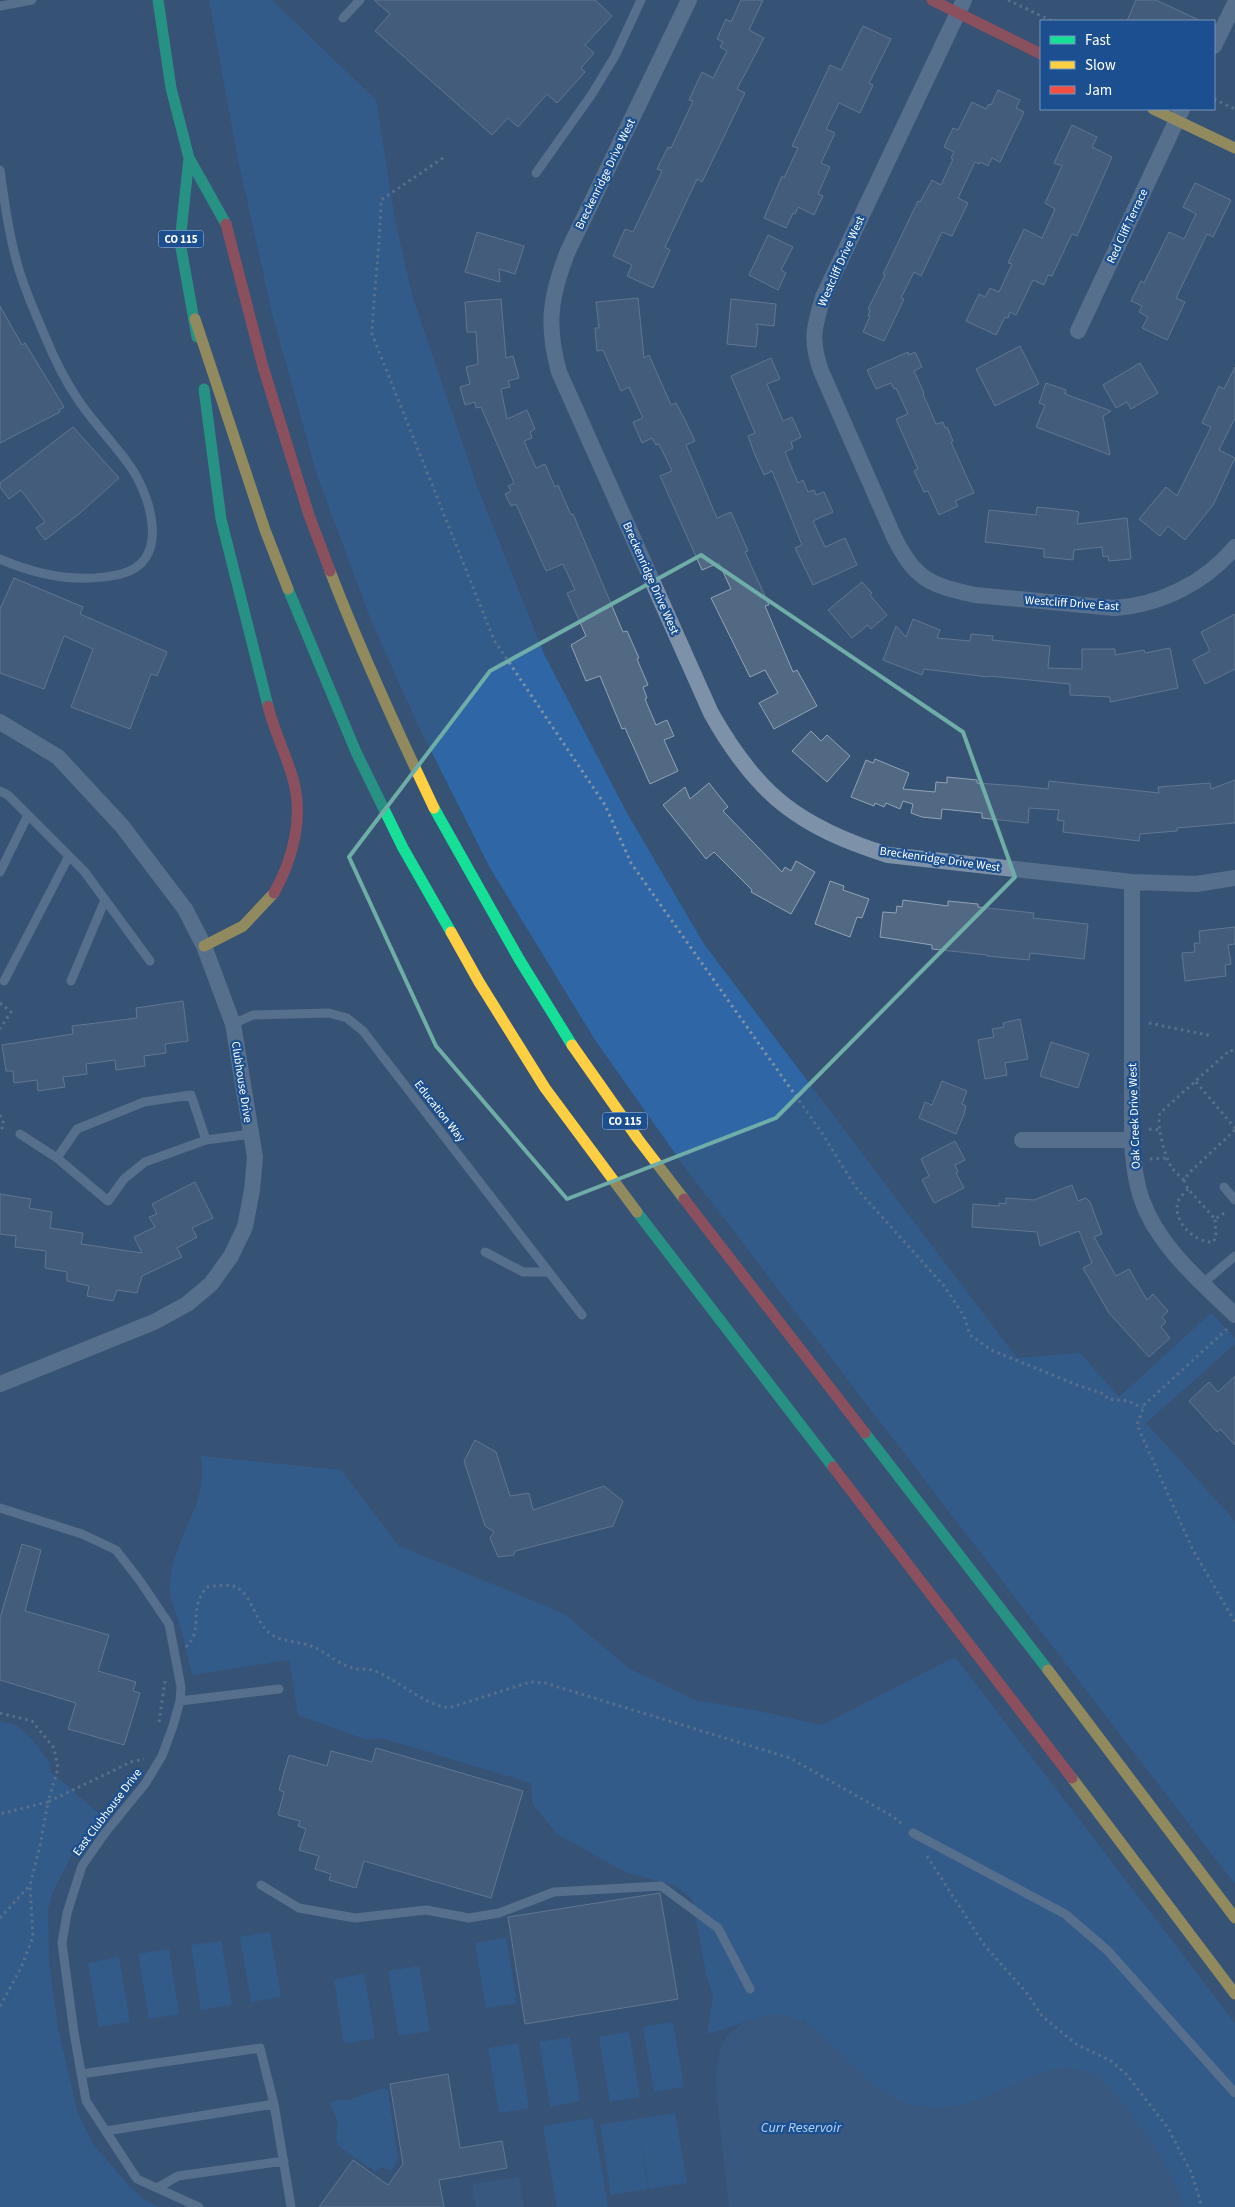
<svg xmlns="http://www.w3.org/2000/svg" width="1235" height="2207" viewBox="0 0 1235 2207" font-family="'Source Sans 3',sans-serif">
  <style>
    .green { fill: #2f66a5 }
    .water { fill: #3b618d }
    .building { fill: #526984; stroke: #92a2b6 }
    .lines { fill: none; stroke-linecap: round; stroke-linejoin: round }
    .path { stroke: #7d92a8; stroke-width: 3; stroke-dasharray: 2.5 4; stroke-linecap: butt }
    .lane { stroke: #7d92a8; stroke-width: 9 }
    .street { stroke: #7d92a8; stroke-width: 16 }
    .fast { stroke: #16e098; stroke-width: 11 }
    .slow { stroke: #ffcf43; stroke-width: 11 }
    .jam { stroke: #f24e42; stroke-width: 11 }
    .marked { fill: none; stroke: #6fada8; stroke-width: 4; stroke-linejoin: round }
    .labels { text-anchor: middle; stroke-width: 4.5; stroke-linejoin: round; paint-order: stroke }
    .shield { fill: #1b4f8f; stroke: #bbcadd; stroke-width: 1 }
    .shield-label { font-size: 11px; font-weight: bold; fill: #fff }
    .street-label { font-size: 12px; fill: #fff; stroke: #1b4f8f }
    .water-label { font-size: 14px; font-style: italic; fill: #b5d3f5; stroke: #1b4f8f }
  </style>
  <rect width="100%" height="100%" fill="#365274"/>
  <path class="green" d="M209,0H272L376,100L395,220L413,298L477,486L545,656L627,813L704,944L1017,1358L1080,1353L1119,1397L1211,1313L1235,1338V1344L1146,1423L1235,1521V1884L686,1169L595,1040L490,868L416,721L371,620L317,475L272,313L238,160Z
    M201,1456L341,1470L399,1546L563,1613L630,1669L695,1700L754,1710L822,1725L955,1657L1235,2023V2207H1183L1182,2201L1050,2070L972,2102L947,2108H924L902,2103L870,2083L820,2034L803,2021L769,2015L707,2034L713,1996L707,1978L692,1899L674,1885L625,1872L557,1834L532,1803L531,1783L382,1738L367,1740L298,1715L289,1660L192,1675C188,1659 185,1642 180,1626C176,1611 168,1598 170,1581C174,1536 209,1505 201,1456Z
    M0,1721L16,1725L32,1739L50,1763V1771L104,1818L73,1853L53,1892L48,1909L49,1963L58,2028L78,2114L93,2144L128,2185L145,2200L160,2207H0Z
    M270,1932L281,1997L251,2002L240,1937Z
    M506,1938L517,2003L486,2008L475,1943Z
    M221,1941L232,2005L201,2010L191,1945Z
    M169,1949L179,2014L149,2019L138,1954Z
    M119,1957L130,2022L99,2027L88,1963Z
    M419,1966L430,2031L399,2036L388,1971Z
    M364,1974L375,2038L344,2044L334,1979Z
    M673,2022L684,2087L654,2092L643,2027Z
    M629,2032L640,2097L610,2102L599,2037Z
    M570,2037L580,2101L550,2107L539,2042Z
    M518,2043L529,2108L499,2113L488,2048Z
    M384,2088L388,2090L398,2160L391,2171L381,2167L375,2171L341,2148C332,2138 339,2133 337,2122C337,2114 331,2110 330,2103L338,2100H348Z
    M675,2113L687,2183L649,2189L637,2119Z
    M593,2118L608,2207H557L543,2126Z
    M637,2119L648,2189L611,2195L600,2125Z"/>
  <path class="water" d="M784,2014C797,2019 810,2025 820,2034C843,2055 862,2077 888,2094C894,2097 899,2102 905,2103C927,2109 950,2109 972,2102C1013,2089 1065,2046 1106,2083C1117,2093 1126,2109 1136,2121C1152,2141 1180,2183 1183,2207H729C726,2180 723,2154 720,2127C713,2067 707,2018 784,2014Z
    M519,2177L524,2207H476L472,2184Z"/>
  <path class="building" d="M374,0H595L612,16L585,45L594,53L581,68L585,72L557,103L547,94L518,127L508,118L492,135L375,31L390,14Z
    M741,0H763L749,30L764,38L737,89L745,93L702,182L697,179L665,247L670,250L653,288L627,276L632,265L613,256L625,229L633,232L662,171L657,169L668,147L671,148L693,101L689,100L702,72L713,78L727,51L720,47L723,42L717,39L726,19L731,22Z
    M1136,0H1156L1201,21H1127Z
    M863,26L891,39L869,83L873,85L860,113L839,103L826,129L835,133L821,163L830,167L818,194L823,196L814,215L798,207L795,214L793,213L786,228L764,218L782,176L784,178L798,148L792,146L830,65L841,70Z
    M998,90L1020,100L1016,108L1024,112L1000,162L992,158L988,166L980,162L979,164L975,162L958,198L968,203L952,236L942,232L921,276L914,272L901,298L904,299L884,341L863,332L870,316H868L870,310L868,309L885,275L883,274L918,201L920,202L932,180L941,185L953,159L951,158L954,152L944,147L953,128L958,130L972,102L986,109L989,104L991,105Z
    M1072,125L1097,137L1092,147L1112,157L1077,236L1072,234L1052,276L1048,275L1044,285L1033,280L1016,315L1010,312L1008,318L1005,317L996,335L966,321L979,294L985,297L990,288L999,292L1012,264L1008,263L1024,229L1042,238L1055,209L1045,203L1062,166L1054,163Z
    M1195,183L1231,200L1213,237L1207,234L1176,298L1185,302L1167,340L1142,328L1148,317L1139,312L1142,306L1131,301L1141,281L1144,283L1169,232L1184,239L1196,214L1183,207Z
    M477,232L524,246L515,274L499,269L500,282L465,272Z
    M768,235L793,247L781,270L786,273L778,290L749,275Z
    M638,298L644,358L649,355L671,405L676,403L685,420L695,441L686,445L717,518L731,512L748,551L745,552L769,605L765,606L793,672L797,670L817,706L774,729L759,703L778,693L765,670L750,677L711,598L731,589L719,563L702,570L660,476L672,471L659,444L656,445L652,438L642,443L633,422L643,418L629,387L621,391L603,350L597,351L595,328H599L596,302Z
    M501,299L506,358L513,356L519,378L508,381L510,387L501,389L507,419L527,410L535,429L530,432L532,438L524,441L536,468L545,464L555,487L558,485L571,515L573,514L623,632L627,631L639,658L637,659L648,685L643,687L647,698L645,699L656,725L667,720L674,736L664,740L678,771L650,784L625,728L622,729L600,676L586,681L571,645L586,636L567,593L575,590L563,564L546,571L516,504L511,506L505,494L511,491L508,486L514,483L481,407L476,408L475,402L465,405L460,387L470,384L466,367L478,364L476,332H467L465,302Z
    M731,299L776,304L774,326L756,324L758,328L756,347L727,344Z
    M0,306L22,345L25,343L64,407L59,410L60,412L0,443Z
    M1020,346L1039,384L995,406L976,369Z
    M908,352L909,355L915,352L922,367L914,371L924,393L923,394L936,424L943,422L945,428L947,427L953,441L951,442L974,493L955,501L958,506L939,515L928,491L924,492L914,471L918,469L896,419L908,414L896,388L894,389L891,383L876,389L867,370Z
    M771,358L780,379L767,384L783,421L792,417L801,437L791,442L793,448L785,452L798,483L803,480L808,492L814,490L816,495L824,492L833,512L813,521L825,547L845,538L857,565L813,585L795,548L802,545L772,471L764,475L755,455L748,436L755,433L731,376Z
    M1140,363L1158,393L1131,409L1127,402L1116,408L1103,385Z
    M1235,367V418L1219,450L1235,458L1213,505L1185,540L1168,526L1160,536L1139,519L1166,487L1177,496L1211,427L1202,423L1219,386L1224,389Z
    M1046,383L1066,390L1065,394L1111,411L1103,416L1110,455L1036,427L1045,405L1039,403Z
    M73,427L119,478L79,514L45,540L36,528L45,522L21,490L9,499L0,487V483Z
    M1037,507L1076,511L1079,512L1077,524L1127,518L1131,559L1109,561L1108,556L1103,557L1102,547L1074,550L1073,560L1044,557V549L985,542L989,510L1036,515Z
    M14,578L83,607L80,614L167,652L157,676L151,674L130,729L71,707L93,649L64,636L44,689L0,673V609Z
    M862,582L872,593L870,595L887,615L871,629L868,625L852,638L828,610Z
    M1235,614V669L1205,684L1193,660L1210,651L1201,632Z
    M913,619L940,630L937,638L970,641L971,634L993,636L992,640L1050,646L1048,668L1082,669V649H1115V655L1144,650L1145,653L1170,648L1178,688L1110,702V697L1070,695V684L989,676L988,677L924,669L922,675L883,660L896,626L906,637Z
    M811,731L821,741L827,735L850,756L827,782L792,751Z
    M875,759L909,773L903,789L935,792L936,782L947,783V777L977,780V783L1018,786L1048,789L1049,781L1159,793L1158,787L1210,783L1211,789L1235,780V823L1177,828V831L1140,834L1139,841L1063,832L1064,821L1057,820L1059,810L1029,808L1028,823L982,818V813L942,809L941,819L922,817L911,813L913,804L903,801L900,809L886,803L884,807L875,803L874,806L851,797L866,760L873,763Z
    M709,783L728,807L723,811L782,872L785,867L791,871L796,861L815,872L791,914L751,892L752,890L714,852L706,859L663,805L685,787L690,799Z
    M830,881L844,886L843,890L869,899L862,918L857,917L850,937L815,924Z
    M903,900L948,906V901L978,904V907L1034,913L1033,918L1088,924L1084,959L1030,953L1029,960L987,956V955L932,949V945L880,937L883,912L896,913L897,906L902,907Z
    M1235,927V944L1228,945L1231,964L1225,965L1226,976L1185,981L1182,953L1195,952L1194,943H1200L1199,931Z
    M183,1001L188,1041L165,1044L166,1053L144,1056L145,1066L116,1070L115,1060L86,1064L87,1074L63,1077L65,1087L38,1091L37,1080L14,1083L13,1071H6L2,1045L73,1034L72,1026L137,1018L136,1008Z
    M1020,1019L1028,1059L1005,1063L1007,1075L985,1079L978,1040L994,1037L992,1029L1004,1027L1003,1023Z
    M1051,1042L1089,1054L1078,1088L1040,1076Z
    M942,1081L967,1091L962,1104L966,1106L964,1114L956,1134L919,1118L925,1102L932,1105Z
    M955,1141L965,1160L955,1165L958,1172L956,1173L964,1188L934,1203L922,1180L929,1176L921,1159Z
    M195,1182L213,1218L192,1228L197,1237L177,1248L182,1257L142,1276L137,1293L117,1290L113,1301L87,1296L89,1286L67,1281V1272L45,1268L46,1251L15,1247L16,1236L0,1234V1194L31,1199L29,1208L52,1212L50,1228L83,1233L81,1244L142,1253L134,1237L155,1227L149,1217L157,1214L152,1204Z
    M1072,1185L1078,1201L1086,1198L1090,1202L1102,1234L1094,1237L1116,1276L1129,1269L1147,1300L1153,1294L1168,1311L1162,1317L1166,1322L1161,1327L1170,1338L1149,1357L1109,1313L1083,1268L1092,1263L1079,1231L1040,1246L1037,1232L972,1227L973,1204L999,1206V1203L1006,1204V1198L1034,1200Z
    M1235,1376V1445L1220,1429L1217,1432L1189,1401L1209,1382L1218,1392Z
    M475,1440L496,1452L510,1496L529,1493L533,1510L604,1486L623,1501L613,1526L515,1551L514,1555L498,1557L490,1538L494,1532L485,1526L464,1461Z
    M22,1544L41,1550L25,1611L109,1635L98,1671L136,1682L133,1691L140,1693L124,1745L68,1729L76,1703L0,1680V1618Z
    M376,1748L523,1791L491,1898L364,1861L356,1888L329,1880L331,1874L315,1869L319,1856L299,1850L306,1829L298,1826L300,1821L278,1815L284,1792L279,1790L289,1755L327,1766L331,1751L372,1762Z
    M660,1893L678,1999L525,2024L508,1917Z
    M448,2074L460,2148L502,2141L507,2168L439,2180L444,2207H319L353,2160L388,2185L403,2164L390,2084Z"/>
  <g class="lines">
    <path class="path" d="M1008,0L1052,21
      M1214,99L1235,109
      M443,158L381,200C380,245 374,289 372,334L494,640L605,805L631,863L822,1133L856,1188L945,1287L964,1316L970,1335L991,1350L1077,1385L1104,1394L1108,1399L1128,1401L1143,1408
      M0,1003L11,1012L0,1029
      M1149,1023L1212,1036
      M1196,1082L1235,1128
      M0,1115L4,1124L0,1132
      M1149,1129L1160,1130
      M1150,1159L1167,1158
      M1184,1180C1180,1176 1175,1172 1172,1168C1165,1158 1156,1125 1160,1113L1230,1050L1235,1052
      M1188,1189C1185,1192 1179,1198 1178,1202C1172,1221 1195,1243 1213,1242L1216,1237L1215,1219
      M1224,1213L1215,1219L1188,1189L1184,1180L1190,1172L1235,1130
      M1227,1329L1145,1404L1137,1425L1193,1550L1235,1622
      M186,1647C205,1628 187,1610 207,1587C214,1586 226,1584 233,1586C252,1591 254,1623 272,1635C282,1641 298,1642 309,1645C324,1650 337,1664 353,1668C360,1670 368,1668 375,1671C402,1682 420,1703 449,1708L530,1682L545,1683L790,1758L892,1816L904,1826
      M0,1713L32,1721L54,1748L58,1768L48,1802L0,1814
      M159,1722L165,1681
      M927,1856L985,1946L1026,1992L1042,2016L1076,2044L1111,2061L1126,2074L1168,2128L1191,2172L1202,2207
      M0,1918L30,1885
      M0,2006L21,1968L33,1937L30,1885L40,1846L48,1802L131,1762L144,1759"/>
    <path class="lane" d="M0,6L32,0
      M343,18L360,0
      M0,170C4,200 8,230 16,259C22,284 34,310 44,334C53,356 65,381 79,401C95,425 116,445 132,469C152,500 170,562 121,574C79,584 39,576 0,559
      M536,173L592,94L615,56L641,0
      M0,791L8,795L84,871L150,961
      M0,872L28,815
      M4,981L69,856
      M71,981L105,900
      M233,1024L253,1015L329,1013L347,1018L363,1031L582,1315
      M20,1134L57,1158L108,1201L124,1179L145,1162L206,1140L251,1134
      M57,1158L77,1129L144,1102L191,1095L206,1140
      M1224,1187L1235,1200
      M485,1252L523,1272H549
      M1202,1284L1235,1256
      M0,1508L82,1534L116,1550L140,1581L169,1624L181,1687L180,1701L173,1726L162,1756L145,1784L105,1833L82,1866L67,1913L62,1943L74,2033L86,2101L137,2179L199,2207
      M180,1701L279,1689
      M913,1833L1065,1914L1107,1950L1235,2093
      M261,1885L299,1908L355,1918L426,1910L469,1918L499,1913L554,1892L661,1886L718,1928L750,1989
      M81,2074L260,2048L274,2104L291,2207
      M106,2131L274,2104
      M157,2188L178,2176L284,2161"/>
    <path class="street" d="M689,0L568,251C550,296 546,325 559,372L711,713C757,795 799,827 888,855L1132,882L1196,884L1235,878
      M964,0L823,297C814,328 810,339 821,371L894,537C915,579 929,585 975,595L1114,608C1160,605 1205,583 1235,547
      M1214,46L1235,3
      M1078,331L1182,109
      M0,722L58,757L122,826L185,909L204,946L233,1024L255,1157L252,1190L245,1227L231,1256L211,1284L187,1304L154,1322L0,1384
      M1132,882V1140C1133,1160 1135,1181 1142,1200C1158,1246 1201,1282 1235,1315
      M1022,1140H1132"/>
    <path class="fast" d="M158,0L171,88L189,158L226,224
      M189,158L180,242L197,337
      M204,389L221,519L268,706
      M288,589L356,752L403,848L451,932
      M434,808L519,959L572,1045
      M637,1212L833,1467
      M865,1433L1048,1670"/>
    <path class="slow" d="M1153,109L1235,148
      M195,319L265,530L288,589
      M330,571C361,652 397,730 434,808
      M451,932L479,982L545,1088L637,1212
      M204,946L243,926L274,893
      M572,1045L638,1139L684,1199
      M1048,1670L1235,1918
      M1072,1778L1235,1994"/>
    <path class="jam" d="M932,0L1041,54
      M226,224L263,367L309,515L330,571
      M268,706C274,731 286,754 293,779C304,817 293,859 274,893
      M684,1199L865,1433
      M833,1467L1072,1778"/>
  </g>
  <path d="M0 0H1235V2207H0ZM701,555L963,732L1015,877L776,1118L567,1199L436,1046L349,857L490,671Z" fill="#365274" fill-opacity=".55" fill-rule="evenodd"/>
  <path class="marked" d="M701,555L963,732L1015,877L776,1118L567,1199L436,1046L349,857L490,671Z"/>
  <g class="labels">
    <g class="shield">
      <rect x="158.5" y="230.5" width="45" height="17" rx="4"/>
      <rect x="602.5" y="1112.5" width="45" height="17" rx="4"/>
    </g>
    <g class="shield-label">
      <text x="181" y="243">CO 115</text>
      <text x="625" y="1125">CO 115</text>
    </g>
    <g class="street-label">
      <text transform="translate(605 174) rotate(-64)" y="4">Breckenridge Drive West</text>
      <text transform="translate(1127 226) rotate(-65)" y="4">Red Cliff Terrace</text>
      <text transform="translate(841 261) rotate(-66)" y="4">Westcliff Drive West</text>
      <text transform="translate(651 578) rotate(66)" y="4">Breckenridge Drive West</text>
      <text transform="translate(1072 603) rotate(4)" y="4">Westcliff Drive East</text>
      <text transform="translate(940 859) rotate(8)" y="4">Breckenridge Drive West</text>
      <text transform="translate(242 1082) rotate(81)" y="4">Clubhouse Drive</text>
      <text transform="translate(440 1111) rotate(52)" y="4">Education Way</text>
      <text transform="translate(1134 1116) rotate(-92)" y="4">Oak Creek Drive West</text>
      <text transform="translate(107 1812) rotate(-53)" y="4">East Clubhouse Drive</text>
    </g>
    <g class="water-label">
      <text x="801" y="2132">Curr Reservoir</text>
    </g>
  </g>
  <rect x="1040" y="20" width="175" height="90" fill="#1b4f8f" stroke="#7695bc"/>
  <rect x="1050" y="36" width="25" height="8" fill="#16e098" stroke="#7695bc"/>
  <text x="1085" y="45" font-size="15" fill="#ffffff">Fast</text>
  <rect x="1050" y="61" width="25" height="8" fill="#ffcf43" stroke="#7695bc"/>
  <text x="1085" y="70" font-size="15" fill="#ffffff">Slow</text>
  <rect x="1050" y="86" width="25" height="8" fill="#f24e42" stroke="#7695bc"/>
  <text x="1085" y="95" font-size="15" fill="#ffffff">Jam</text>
</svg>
